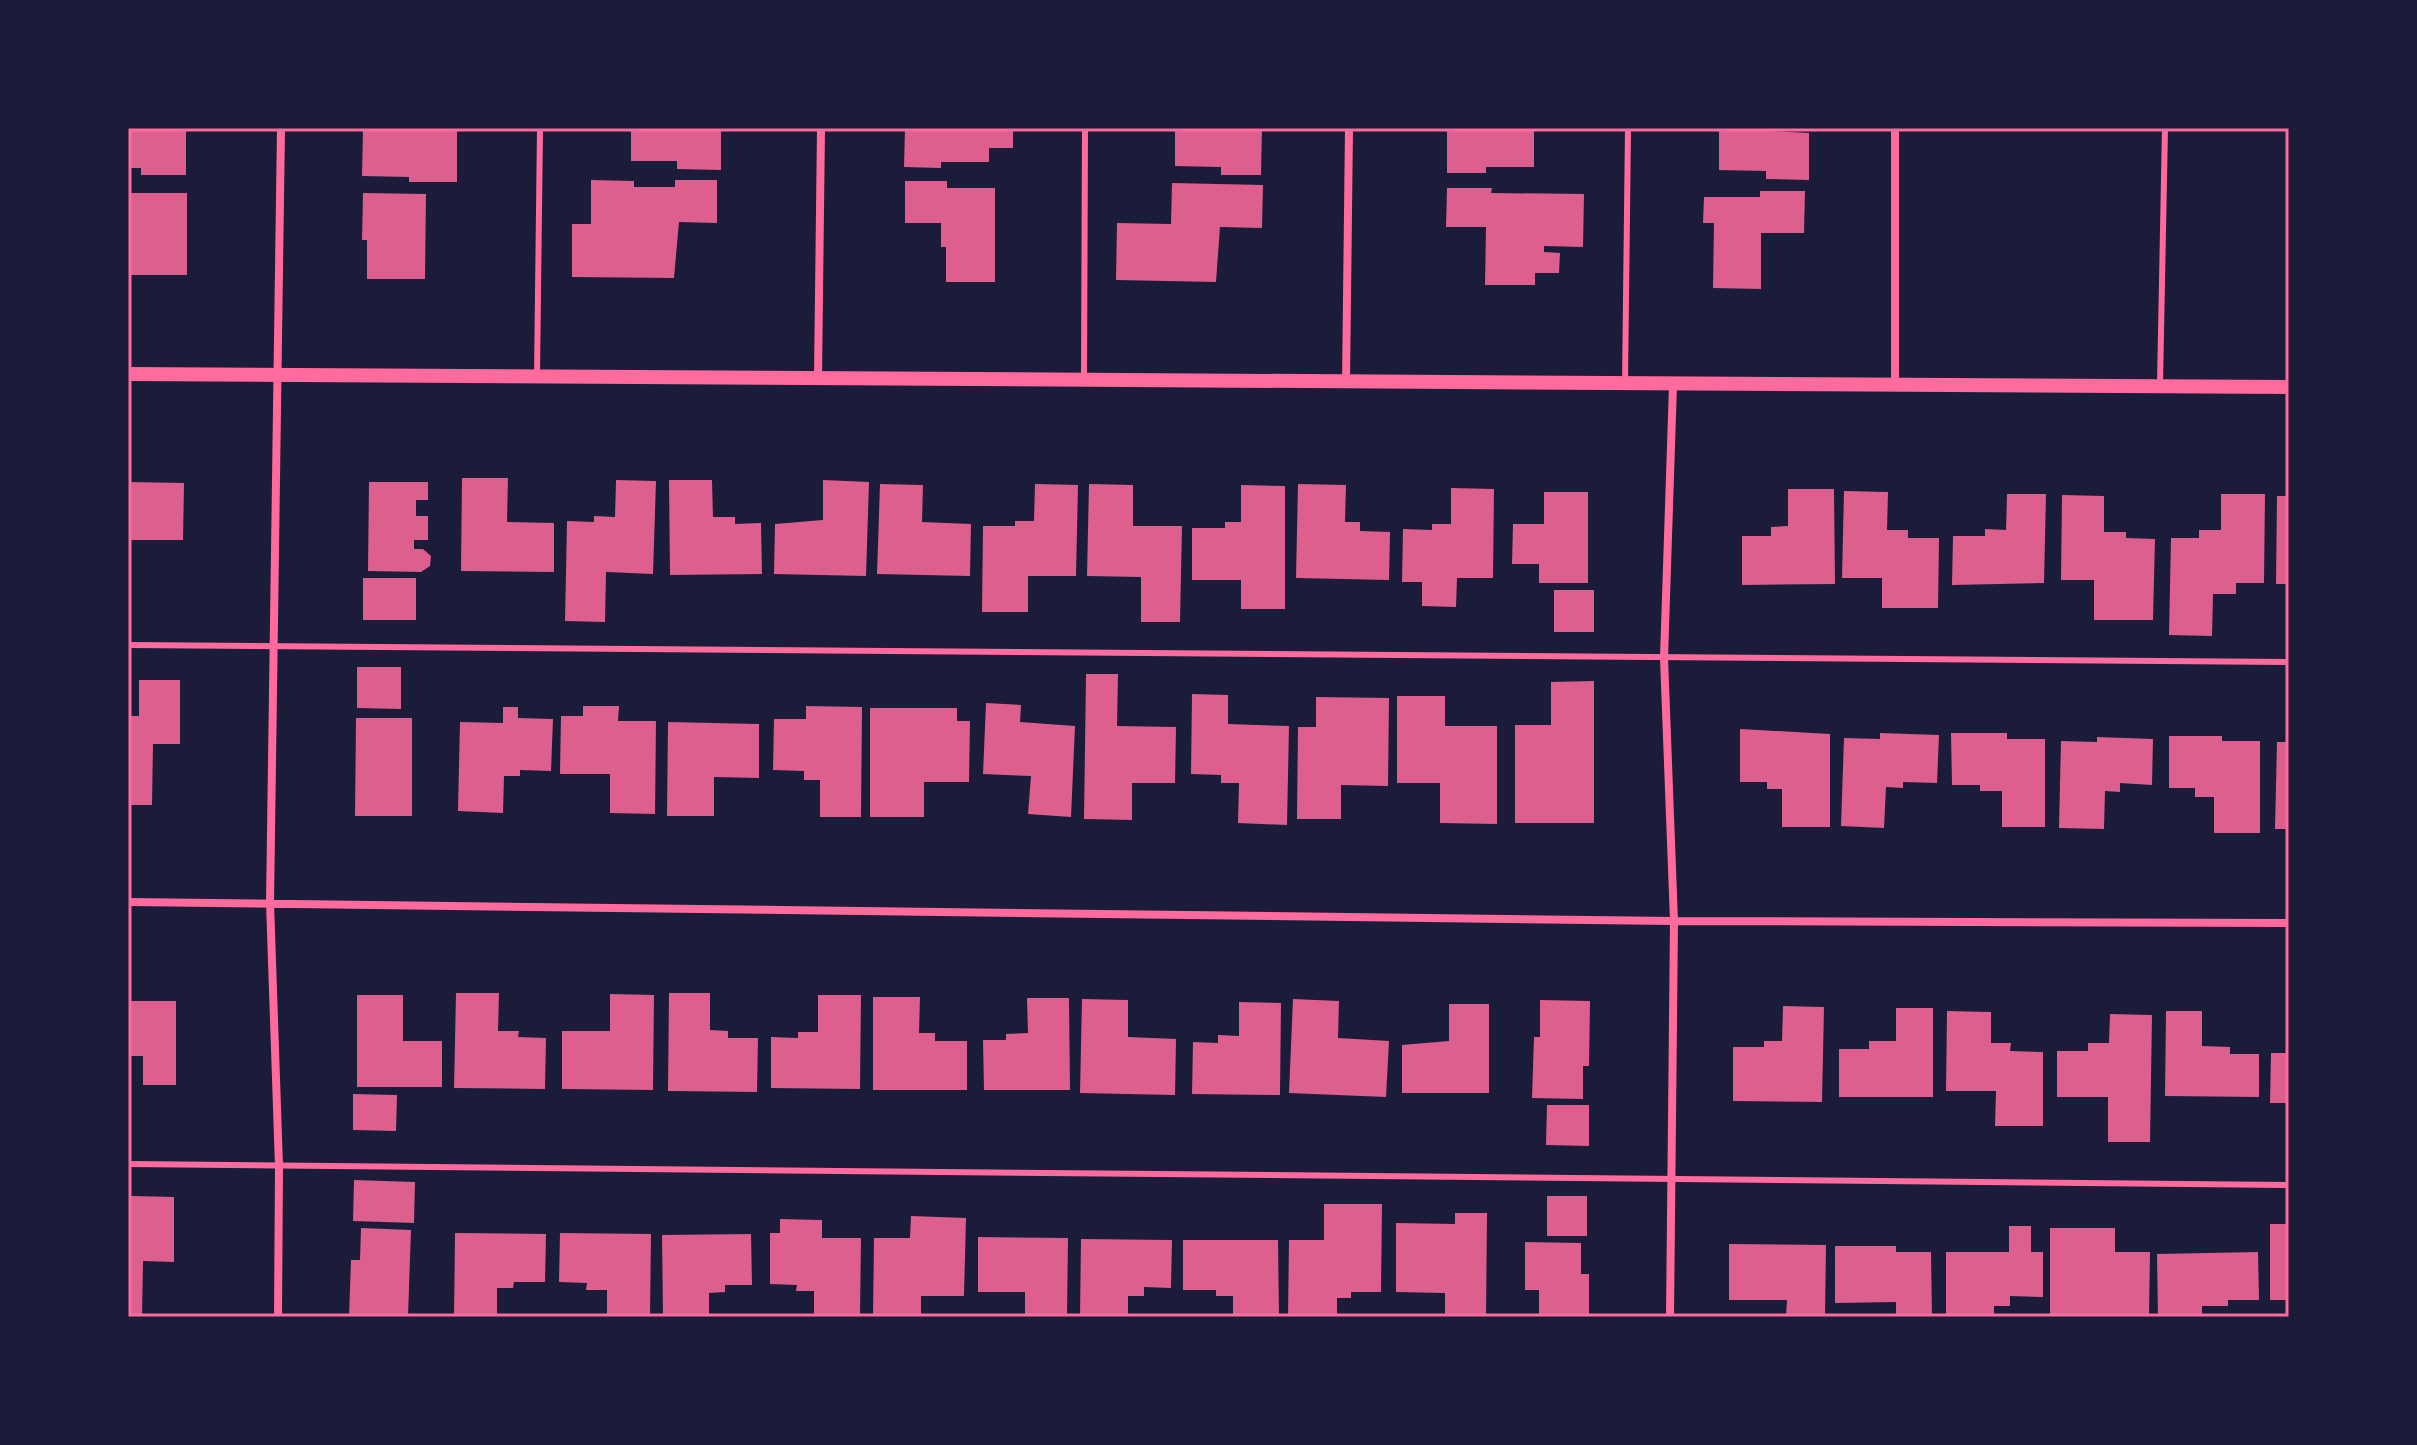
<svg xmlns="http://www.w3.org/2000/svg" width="2417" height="1445" viewBox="0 0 2417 1445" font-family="'Source Serif 4',serif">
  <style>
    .building { fill: #dd5f8e }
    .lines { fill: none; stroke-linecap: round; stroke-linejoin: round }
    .service { stroke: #ff6b9d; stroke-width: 6 }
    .minor { stroke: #ff6b9d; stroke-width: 8 }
    .tertiary { stroke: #ff6b9d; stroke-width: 14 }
    .neatline { fill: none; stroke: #ff6b9d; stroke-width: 3 }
  </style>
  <rect width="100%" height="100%" fill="#1b1b3a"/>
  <path class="building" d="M128,128L186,131V175H141V168H128Z
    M363,128H457V182H409V177L362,176Z
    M631,128H721V170L677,169V161H631Z
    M905,128H1013V148H989V162H941V168L904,167Z
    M1175,128H1262L1261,175H1221V167L1175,166Z
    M1481,128H1534V167H1486V173H1447V130Z
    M1719,128L1809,133V180L1766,179V171L1719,170Z
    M591,180L634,181V187H675V180H717V223L679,222L674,278L572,277V224H591Z
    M905,181H947V188H995V282H946V247H941V223H905Z
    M1172,183L1263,185L1262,228L1220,227L1216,282L1116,280L1117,223L1171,224Z
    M1447,188H1492L1491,193L1584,194L1583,247L1544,246V252L1560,253L1559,273H1535V285H1485L1486,227H1446Z
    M1760,191H1805L1804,233H1761V289L1713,288L1714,223H1703L1704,197H1760Z
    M128,193H187V275H128Z
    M363,193L426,194L425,279H367V240H362Z
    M462,478H508L507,522L554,523V572L461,571Z
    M616,480L656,481L653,574L606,572L605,622L565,621L567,521L594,522V516L615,517Z
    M669,480H712L713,517H735V524L761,523L762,574L670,575Z
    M823,480L869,482L866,576L774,574L775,524L823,520Z
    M128,482L184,483L183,540H128Z
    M369,482H428V500H416V516H428V540H414V549H423L431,556L430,566L421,572L368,571Z
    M880,484L923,485L922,522L971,524L970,576L877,574Z
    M1035,484L1078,485L1076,576H1028V612H982L983,526H1015V521H1034Z
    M1089,484L1133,485V526H1182L1180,622H1141V577L1087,576Z
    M1298,484L1346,485L1345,522H1360V531L1390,532L1389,580L1296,578Z
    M1241,485L1285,486V609H1241V580H1192V528H1225V522H1241Z
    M1451,488L1494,489L1493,578H1457L1456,607L1422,606V582H1402L1403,529L1432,530V524H1451Z
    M1788,489H1834L1835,584L1742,585V536H1771V527L1788,526Z
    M1844,491L1888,492L1887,530H1908V538H1939L1938,608H1882V578H1842Z
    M1544,492H1588V583H1539V564H1512L1513,524H1544Z
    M2007,494H2046L2044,583L1952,585L1953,536H1985V529L2006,530Z
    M2221,494H2265L2264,583H2236V594H2213L2212,636L2169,635L2171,538H2199V530H2221Z
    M2062,495L2104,496V532H2126V538L2155,539L2153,620H2094V580H2061Z
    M2277,496H2289V584H2276Z
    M363,578H416V620H363Z
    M1554,590H1594V632H1554Z
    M357,667H401V709L357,708Z
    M1086,674H1118L1117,726L1176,727L1175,783H1132V820L1084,819Z
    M139,680H180V744H153L152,805H128V716H139Z
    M1594,681V823H1515V725H1551V682Z
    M1192,694L1228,695V724L1289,726L1287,825L1238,823L1239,783H1221V775L1191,774Z
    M1397,696H1445V726H1497V824L1440,823V783H1397Z
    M1316,697L1389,698L1388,786L1341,785V819H1297L1298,727H1316Z
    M986,703L1021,705L1020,722L1075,726L1071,817L1028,814L1031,776L983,774Z
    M583,706H619L618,721H656L655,814L610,813V774H560L561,716H583Z
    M806,706L862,707L861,817H820V780H804V771L773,770L774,719H806Z
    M503,707H518V718L553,719L551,771L520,770V776H504L503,813L458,811L460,722L503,723Z
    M870,708H957V721H970L969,782H924V817H870Z
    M356,718H412V816H355Z
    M668,722L759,724V778L714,777V816H667Z
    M1740,729L1830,734V827H1782V789H1767V782H1740Z
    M1880,733L1939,735L1937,783L1903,782V788L1886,787L1884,828L1841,826L1844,738L1880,739Z
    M1951,733H2007V739H2045V827H2002V791H1980V785H1952Z
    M2169,736H2222V741H2260V833H2214V797H2195V788H2169Z
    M2097,737L2153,739L2152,785L2120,783V792L2105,791L2104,829L2059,828L2061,741L2097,742Z
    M2277,742H2289V829H2275Z
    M456,993H499L498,1031H519L518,1037L546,1038L545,1089L454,1088Z
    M669,993H710V1030L728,1031V1038H758L757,1092L668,1091Z
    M610,994L654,995L653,1090L562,1089V1031H610Z
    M357,995H403V1041H442V1087H357Z
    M818,995H861L860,1089L771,1088V1037L798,1038V1032H818Z
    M873,997H920L919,1033H935V1041H967V1090H873Z
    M1027,998H1069L1070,1090H984L983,1040H1006V1034L1028,1033Z
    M1082,999L1128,1000V1037L1176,1039L1175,1095L1080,1093Z
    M1293,999L1339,1001L1338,1038L1389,1041L1386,1097L1289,1093Z
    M1540,1000L1590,1001L1589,1066H1583V1099L1532,1098L1534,1037H1540Z
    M128,1001H176V1085H143V1056H128Z
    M1239,1002L1281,1003L1280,1095L1192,1094L1193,1042L1218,1043V1035L1239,1036Z
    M1449,1004H1489V1093H1402V1045L1449,1041Z
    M1783,1006L1824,1007L1822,1102L1733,1101V1047H1764V1041H1782Z
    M1896,1008H1933V1097H1839V1049H1869V1041H1896Z
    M1947,1011L1991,1012V1043H2011L2010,1051L2043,1052V1126H1995L1996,1091H1946Z
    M2166,1011H2202V1046L2230,1047V1054H2259V1097L2165,1096Z
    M2110,1014L2152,1015L2150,1142H2108V1097H2057V1051H2088V1043H2109Z
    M2271,1053H2289V1103H2270Z
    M353,1094L397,1095L396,1131L353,1130Z
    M1547,1105H1589V1146L1546,1145Z
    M354,1180L415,1182L414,1223L353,1221Z
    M131,1196L174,1197V1262L143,1261L142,1317H128Z
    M1547,1196H1587V1236H1547Z
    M1324,1204H1382L1381,1292H1351V1298H1337V1317H1288L1289,1240H1324Z
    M1455,1213H1487L1486,1317H1445V1293L1396,1292V1223L1455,1224Z
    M911,1216L966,1218L964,1296H921V1317H873L874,1238H910Z
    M780,1219L822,1220V1238H861L860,1317H814V1291H796L797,1285L770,1284V1233H780Z
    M2270,1224H2289V1300H2270Z
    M2009,1226H2031V1252H2043V1297L2010,1296V1306H1994V1317H1946V1252H2009Z
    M361,1228L411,1230L408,1317H349L351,1260H360Z
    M2050,1228H2115V1252H2150L2149,1317H2050Z
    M455,1233L546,1234L545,1282H514L513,1288H497V1317H454Z
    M560,1233L651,1234L650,1317H607V1290H586L587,1283L559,1282Z
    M751,1234L752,1285H725V1292L709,1293V1317H663L662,1235Z
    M978,1237L1068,1238L1067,1317H1025V1292H978Z
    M1081,1239L1172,1240L1171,1288L1144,1287V1296H1128V1317H1080Z
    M1183,1240H1278L1279,1317H1233V1296H1216V1290H1183Z
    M1525,1242L1581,1243V1274H1589V1317H1539V1290H1525Z
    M1729,1244L1826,1245L1825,1317H1786L1787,1300H1729Z
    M1835,1246H1896V1252H1931L1932,1317H1896V1302L1835,1303Z
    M2258,1252L2259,1300H2228V1306H2202V1317H2158L2157,1254Z"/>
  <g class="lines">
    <path class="service" d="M537,376L540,128
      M1084,380L1085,128
      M1625,383L1628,128
      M2160,384L2165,128
      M128,645L2289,662
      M128,1164L2289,1185"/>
    <path class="minor" d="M1895,128V385
      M818,377L821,128
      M1346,383L1349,128
      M128,902L1674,921L2289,923
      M278,1317L279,1166L270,903L281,128
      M1670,1317L1674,921L1664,658L1673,385"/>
    <path class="tertiary" d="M128,374L2289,387"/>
  </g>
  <rect width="2417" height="1445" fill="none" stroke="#1b1b3a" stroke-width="260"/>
  <rect x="130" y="130" width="2157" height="1185" class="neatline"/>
</svg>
